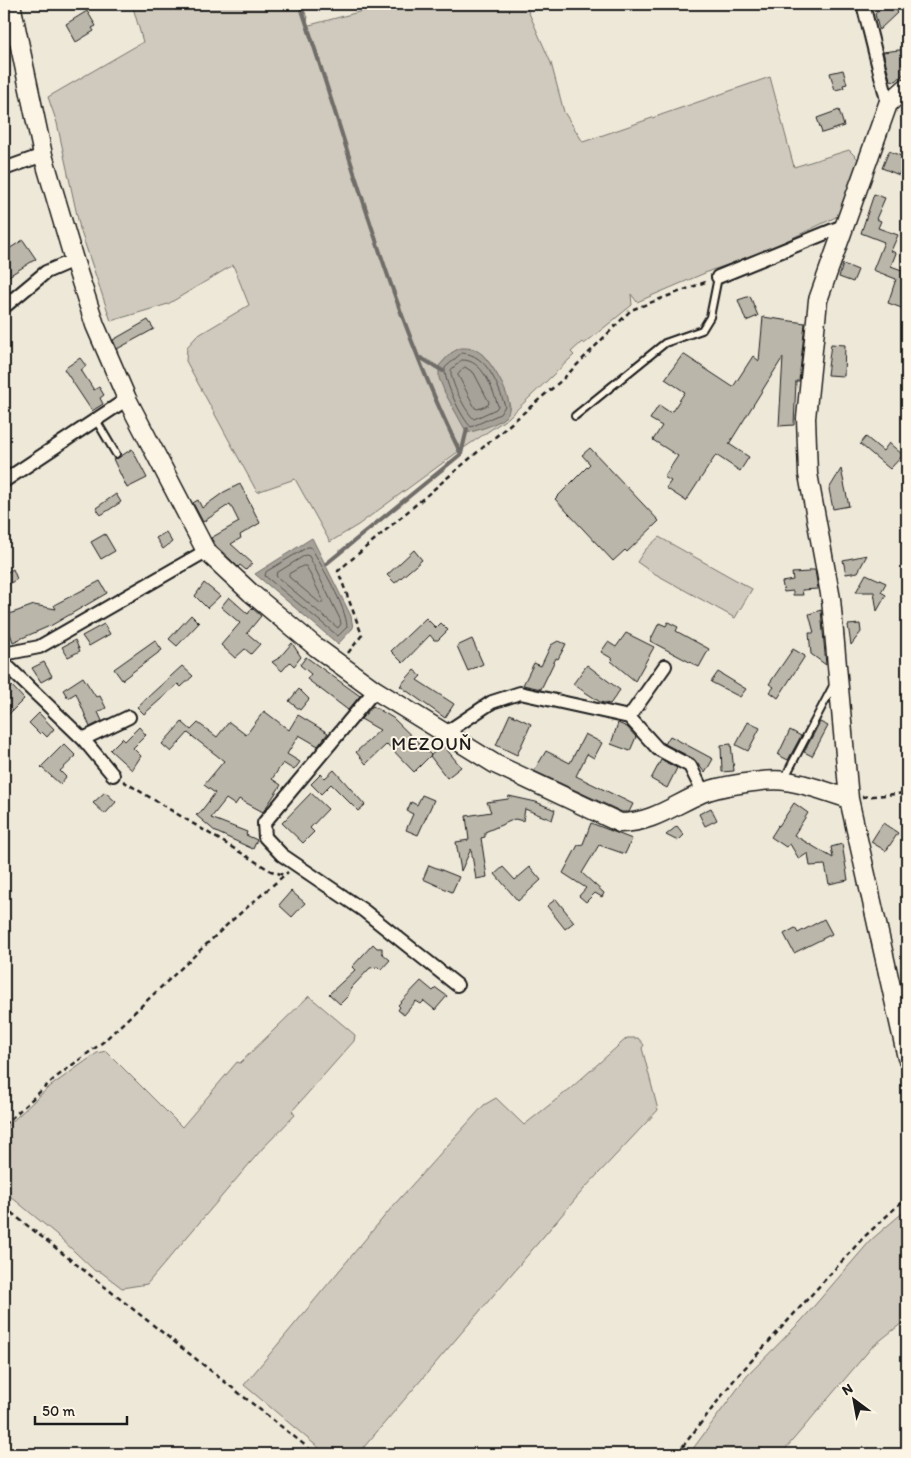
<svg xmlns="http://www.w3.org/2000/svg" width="911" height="1458" viewBox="0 0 911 1458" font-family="Itim,sans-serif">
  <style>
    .green { fill: #cfcabd; stroke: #76736c; fill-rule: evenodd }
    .water { fill: #a7a299; stroke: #6f6c67 }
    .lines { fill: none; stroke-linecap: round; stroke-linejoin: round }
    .shore { stroke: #54524e; stroke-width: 1 }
    .stream { stroke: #6f6c67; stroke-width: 4 }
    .building { fill: #bab6aa; stroke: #1c1c1c }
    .lane-casing { stroke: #1c1c1c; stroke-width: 10 }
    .street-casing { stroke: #1c1c1c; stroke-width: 16 }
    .secondary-casing { stroke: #1c1c1c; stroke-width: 21 }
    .path { stroke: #1c1c1c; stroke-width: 2.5; stroke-dasharray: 5 4; stroke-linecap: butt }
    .lane { stroke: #fcf5e5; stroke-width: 6 }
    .street { stroke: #fcf5e5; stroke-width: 12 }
    .secondary { stroke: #fcf5e5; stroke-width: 18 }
    .labels { text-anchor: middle; stroke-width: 4; stroke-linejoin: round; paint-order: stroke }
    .quarter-label { font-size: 19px; letter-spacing: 1px; fill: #1c1c1c; stroke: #fcf5e5 }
  </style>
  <rect width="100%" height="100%" fill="#eee8d9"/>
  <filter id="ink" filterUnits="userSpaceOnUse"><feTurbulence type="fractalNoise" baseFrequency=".02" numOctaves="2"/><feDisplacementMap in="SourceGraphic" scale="10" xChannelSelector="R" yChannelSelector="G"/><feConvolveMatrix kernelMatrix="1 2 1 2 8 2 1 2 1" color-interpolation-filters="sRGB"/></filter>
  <g filter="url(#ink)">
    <path class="green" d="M132,4H300L308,17L306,26L389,4H525L551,63L564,112L583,142L770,77L794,167L849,150L859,160L844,206L838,216L757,255L712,270L637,302L631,294L632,305L584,344L582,342L571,352L574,355L508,418L455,454L358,525L330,542L295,479L257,492L186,361L187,347L197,336L249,305L233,265L168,304L111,321L80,229L57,123L48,97L143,42ZM451,353L482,354C496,369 503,387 510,406L503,418L467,433L439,366Z
      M659,537L752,589L735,618L650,571L637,562L645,550Z
      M309,996L355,1035L354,1041L292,1111L295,1115L262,1149L147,1284L122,1288L101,1272L95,1271L56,1234L4,1191V1129L48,1088L97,1053L106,1051L182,1127L237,1062L240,1063Z
      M627,1038H638L644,1045L642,1048L658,1110L584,1189L358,1454H326L244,1385L393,1206L484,1105L496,1098L524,1125L571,1088Z
      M907,1209V1319L872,1347L781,1454H689L747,1376L802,1320L871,1240Z"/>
    <path class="water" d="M460,348C467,348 473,348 479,352C490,359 515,400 508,413C502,424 478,430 467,433L445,393L439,378V366L451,353Z
      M312,538L351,616L353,628L338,644L255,574Z"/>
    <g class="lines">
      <path class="shore" d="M462,353C487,354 498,385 505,406L500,414L471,427C462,419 443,380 445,368Z
        M462,360C483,359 493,390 498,406L496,409L474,419C467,414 449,380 451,370Z
        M465,367L474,373L489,402L488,405L478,409L475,408L458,375Z
        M308,547H311C322,567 346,606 347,627L338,636L265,576L266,572Z
        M306,555L309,556L340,619L341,624L338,628L276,576L277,573Z
        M303,566H306L323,600L321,604L289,577V574Z"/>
      <path class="stream" d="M300,4C351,154 390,311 461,454L326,564
        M421,358L443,371
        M461,454L467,429"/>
    </g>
    <path class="building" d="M886,4H890L898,12L879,30L875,14Z
      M87,11L96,26L92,28L94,31L76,42L66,24Z
      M907,49V71L896,81L890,80L883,52Z
      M843,70L847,84L843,85L844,88L835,90L830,73Z
      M839,110L844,126L822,133L817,118Z
      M889,151L906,158L899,175L882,168Z
      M874,194L885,198L876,219L881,221L878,228L898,235L891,251L896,253L891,266L907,272V310L888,303L896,279L873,270L884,242L861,233Z
      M23,240L36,259L4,279V252Z
      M843,264L858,270L853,282L839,277Z
      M750,296L758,316L746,321L738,300Z
      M763,317L805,323L799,381H796L794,425L779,426L783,357L729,444L749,457L740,471L716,455L686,501L666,488L671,481L664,477L678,456L653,440L662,426L650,419L659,405L671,413L685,392L665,379L683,354L733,387L753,356L759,361Z
      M148,320L154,329L117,349L113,340Z
      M831,344L845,345L844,376L827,375Z
      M80,358L86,366L81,370L94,390L99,387L104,395L100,398L103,404L92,411L64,369Z
      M866,437L883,451L889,443L903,455L890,469L860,444Z
      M590,448L659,521L627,552L625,550L613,561L555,499L590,464L582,455Z
      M132,449L147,478L127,488L113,459L118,458Z
      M841,469L849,506L833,509L829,489Z
      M240,484L260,523L240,535L241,538L231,544L252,563L246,570L240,565L238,567L216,546L211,538L239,522L230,504L203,522L193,503L198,500L202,508L224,492Z
      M116,494L121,502L101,515L96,508Z
      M166,532L172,542L163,549L156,538Z
      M105,534L115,551L101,559L91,542Z
      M414,550L422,560L395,583L387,575Z
      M867,555L858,572L846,574L843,560Z
      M13,569L17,579L4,587V574Z
      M809,570H815L818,589L802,590L803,595H793V591L784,592L782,582L793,580L792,573L809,572Z
      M866,574L886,583L881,592L886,595L877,611L874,592H856Z
      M100,581L107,593L52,625L13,642L4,616L34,605L56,609L54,605Z
      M204,583L220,596L207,608L195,596Z
      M229,597L248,614L252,608L261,616L247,633L260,644L251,654L245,649L235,658L221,645L240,623L221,607Z
      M821,610L826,665L811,654L809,633H814L809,614Z
      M191,615L199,623L177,646L169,639Z
      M426,618L436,628L441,623L448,630L438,640H434L430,635L403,663L391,651Z
      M668,622L678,627L676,631L709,649L699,667L650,641L659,623L666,626Z
      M104,624L110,634L89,646L82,636Z
      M860,624L861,632L851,645L848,625Z
      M626,633L654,647L635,681L611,661L613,659L601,652L608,642L616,647Z
      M472,639L483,664L468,671L457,646Z
      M75,640L80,651L68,657L62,647Z
      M155,640L162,650L122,680L114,669Z
      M558,641L566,644L558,659L556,658L541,689L523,685L534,663L541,666L551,645Z
      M292,643L301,657L294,666L290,662L282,671L272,662L279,658Z
      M793,649L805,656L778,698L770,692L774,687L769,684Z
      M306,657L360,696L348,710L307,679L311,674L300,665Z
      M44,662L52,676L41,682L32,668Z
      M587,665L620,690L610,704L600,702L573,684Z
      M182,666L193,676L181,687L178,684L144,714L137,707Z
      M414,670L421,676L417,680L454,704L445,718L400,686Z
      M718,672L746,689L740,697L711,682Z
      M83,677L96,697L100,696L106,708L98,712L102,721L90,727L76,693L68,698L63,690Z
      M12,686L24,699L4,719V694Z
      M299,689L309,699L300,710L289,701Z
      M373,706L393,718L431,755L414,772L387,744L366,764L356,752L380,730L361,719Z
      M264,711L289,730L298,715L328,733L318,746L299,735L287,754L300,762L294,770L283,763L272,779L281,785L263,812L239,799L235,805L226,799L211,818L247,832L246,835L257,840L253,849L216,832L196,815L199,814L215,793L204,785L224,761L188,733L171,752L162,744L182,722L191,730L198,723L217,737L229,722L246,735Z
      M39,713L54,729L47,737L42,732L40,734L29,723Z
      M510,714L531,724L517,755L496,745Z
      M748,722L760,728L748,751L736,745Z
      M820,722L828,726L812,756L804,752Z
      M618,723L627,727L636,737L630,751L611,744Z
      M139,727L146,735L133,748L141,756L132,770L110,750L122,738L125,741Z
      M790,730L801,736L788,760L778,755Z
      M585,734L602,743L594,758L587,754L576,776L633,804L629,812H622L534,771L546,751L570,763Z
      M670,736L713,759L705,773L694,759L665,744Z
      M64,744L76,756L60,771L66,777L60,784L41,767Z
      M731,744L734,771L722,772L721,745Z
      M443,745L461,767L447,778L430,756Z
      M661,760L677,768L667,788L651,779Z
      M334,770L365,805L358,811L331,784L321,794L311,784L321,774L325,778Z
      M105,792L116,802L105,814L93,803Z
      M311,793L328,809L310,828L314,832L303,843L282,823Z
      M422,795L434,800L418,835L406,830L413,814L407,811L411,802L417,805Z
      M509,796L536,802L555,810L552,820L525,809L523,821L515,819L485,832V837L481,838L487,877L476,879L471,849L461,871L456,842L469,840L466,816L491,812L487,802L508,799Z
      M794,803L808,813L794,835L833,858L831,847L842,844L848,880L829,884L825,865L810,866L808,853L799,859L790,844L786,847L771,837L778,826L777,825L779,826Z
      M711,808L717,820L705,826L699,814Z
      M591,823L632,839L625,854L599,845L582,873L604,893L602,897L595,893L586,902L579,896L586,888L563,873L578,845L583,844Z
      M883,823L898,833L886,851L871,842Z
      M677,826L684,835L678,841L666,835Z
      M429,865L459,877L452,892L423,879Z
      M503,867L515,880L530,867L541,880L518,901L495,874Z
      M291,891L305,903L292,917L279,905Z
      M556,899L574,922L565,929L547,906Z
      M824,919L832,934L794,953L784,934L795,928L798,933Z
      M373,944L377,948H382V953L390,960L381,970L378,967L370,968L351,988L348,996L340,1004L329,994L355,970L352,967Z
      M421,981L433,991L436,988L447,996L435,1010L424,1001L421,1004L416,1001L404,1015L398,1010L400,1007L398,1005Z"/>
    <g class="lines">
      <defs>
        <path id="lane" d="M575,416L665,343L702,330L710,317L718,277
          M96,420L116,454
          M784,779L834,684"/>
        <path id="street" d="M863,4L888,104
          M4,169L43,155
          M718,277L843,226
          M4,307L46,272L74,260
          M4,481L127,399
          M4,654L39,647L206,551
          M4,663L83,739L113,775
          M375,690L264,823L265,837L282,855L363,910L457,985
          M629,717L665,666
          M444,734L492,702L520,693L629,717L658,749L690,766L703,792
          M83,739L129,717"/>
        <path id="secondary" d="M11,4L43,155L74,260L95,325L127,399L206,551L251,593L316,647L375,690L495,764L620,823C652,823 674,805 702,793C719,786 768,778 786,781C807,784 828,792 849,799
          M907,87L888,104L818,300L806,418L808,474L831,599L849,799L907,1058"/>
      </defs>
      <use href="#lane" class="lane-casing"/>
      <use href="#street" class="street-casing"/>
      <use href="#secondary" class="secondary-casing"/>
      <path class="path" d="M348,653L362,635L338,571L562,380L631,310L708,281
        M123,781L271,871L284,875
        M862,797L907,793
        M4,1125L55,1078L103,1042L229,923L288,872
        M4,1207L316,1454
        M677,1454L734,1380L863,1238L907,1197"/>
      <use href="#lane" class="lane"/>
      <use href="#street" class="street"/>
      <use href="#secondary" class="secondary"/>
    </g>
  </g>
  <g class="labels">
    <g class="quarter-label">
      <text x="432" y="750">MEZOUŇ</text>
    </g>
  </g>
  <rect width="911" height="1458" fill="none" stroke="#fcf5e5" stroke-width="20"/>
  <rect x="10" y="10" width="891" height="1438" fill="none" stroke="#1c1c1c" stroke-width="2" filter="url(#ink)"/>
  <g transform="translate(854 1400) rotate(328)" stroke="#fcf5e5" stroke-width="4" paint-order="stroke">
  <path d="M0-4L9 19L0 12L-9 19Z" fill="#1c1c1c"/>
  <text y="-8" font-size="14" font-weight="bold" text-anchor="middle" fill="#1c1c1c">N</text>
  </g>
  <path d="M35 1416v8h92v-8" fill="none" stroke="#1c1c1c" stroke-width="2.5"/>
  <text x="42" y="1416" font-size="15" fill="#1c1c1c" stroke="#fcf5e5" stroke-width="4" paint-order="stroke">50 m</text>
</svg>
